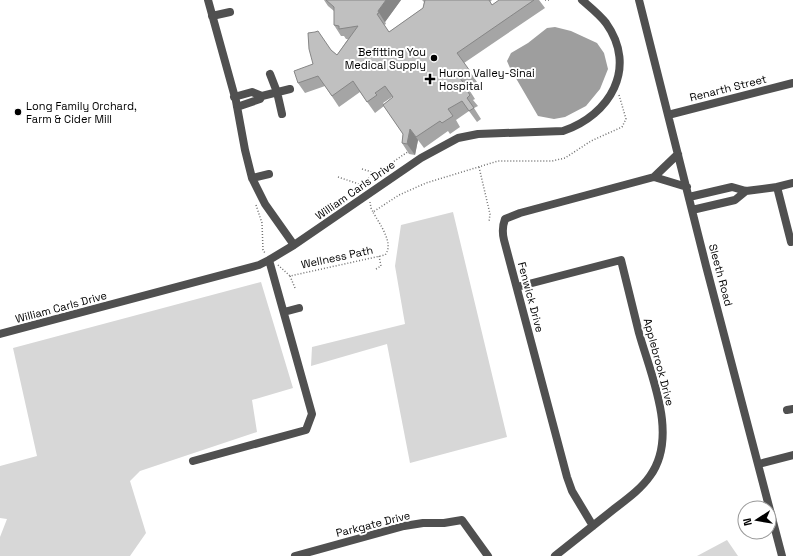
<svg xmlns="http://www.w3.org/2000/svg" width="793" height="556" viewBox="0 0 793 556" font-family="'Space Grotesk',sans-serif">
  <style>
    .green { fill: #d7d7d7 }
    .water { fill: #9e9e9e }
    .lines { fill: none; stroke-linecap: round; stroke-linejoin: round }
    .path { stroke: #727272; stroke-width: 1.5; stroke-dasharray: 1 2; stroke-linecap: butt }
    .minor { stroke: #505050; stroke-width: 8 }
    .wall { fill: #a5a5a5; fill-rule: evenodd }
    .shaded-wall { fill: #868686 }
    .building { fill: #c0c0c0; stroke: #868686 }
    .poi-dot { fill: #000; stroke: #fff; stroke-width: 1.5 }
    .labels { text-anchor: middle; stroke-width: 4; stroke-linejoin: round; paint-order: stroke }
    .poi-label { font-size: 11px; fill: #000; stroke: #fff; text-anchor: start }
    .street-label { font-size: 11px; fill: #000; stroke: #fff }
  </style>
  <rect width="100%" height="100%" fill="#fff"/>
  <path class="green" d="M453,212L507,437L410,463L387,344L311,366L312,347L405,324L395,266L401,225Z
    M261,282L293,388L252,400L257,432L140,471L130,481L146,533L130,556H0V537L7,519L0,518V466L37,456L13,348Z
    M727,540L738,556H697Z"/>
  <path class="water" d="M555,27L571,31L597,43L604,53L608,69L600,89L586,106L565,117L554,119L538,116L510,68L507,61L511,53L528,43L547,28Z"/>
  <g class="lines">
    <path class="path" d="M545,0H550
      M479,167L490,214L489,222
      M362,169L375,173
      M338,177L359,184L374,175
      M377,180L374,175L409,151
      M370,202L371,208L373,212
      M256,205L262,223L263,250L265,253
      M278,265L290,276L385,255C395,243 378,222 373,212L399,195L426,183L498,161H552L565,158L591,141L622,127L626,119L619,95
      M376,269L381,266L379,256
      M290,276L295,288"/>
    <path class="minor" d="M208,0L236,101L245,150L252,178L265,204L294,245
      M639,0L706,266L782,556
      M212,16L230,12
      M270,74L277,92L282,114
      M234,97L252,92L262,96
      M237,107L260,99L262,96L290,89
      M668,115L793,83
      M654,177L687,187
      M252,178L269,174
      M777,187L791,242
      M689,197L732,187L746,191L777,187L793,183
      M692,210L735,200L746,191
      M517,287L621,260C627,285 633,309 639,333C651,376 679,436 650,476C641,489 627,499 614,509C594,525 575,540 555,556
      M284,312L299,308
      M0,334L259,265L269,260L294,245L421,158L458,138L478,134L563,131C610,115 638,68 606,23C600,15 590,7 582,0
      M787,410L793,409
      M193,461L306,430L312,414L269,260
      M759,464L793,455
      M593,526L572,491L567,477L504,240C502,232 502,227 505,219L520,213L654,177L678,154
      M295,556L404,526L423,523H444L462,520L488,556"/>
  </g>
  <path class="wall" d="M324,0H401L385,22L386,24L384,25L389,32L423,8L424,2L422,0H492L490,2L492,5L499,0H539L545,8L464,63L477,82L468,88L475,99L473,100L478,106L474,108L481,119L477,122L469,111L456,120L460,127L450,134L448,131L424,148L418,140L415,155L409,154L402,143L403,134L384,106L375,113L360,92L339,107L325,86L305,93L298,83L313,64L331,50L337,55L348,39H346L344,36H341L334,25V11L328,6ZM392,97H393L384,104L383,103Z"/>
  <path class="shaded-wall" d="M386,0H401L385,22L386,24L378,11Z
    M410,129L418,140L415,155L407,144Z"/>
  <path class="building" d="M326,0H386L378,11L379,13L377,14L389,32L423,8L425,0H489L492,5L499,0H534L457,53L470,71L460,78L467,88L466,89L470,95L467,98L474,108L469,111L462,101L448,109L453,116L442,123L440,121L416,137L410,129L407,144L402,143L403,134L383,105L393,97L385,86L375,93L377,95L367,102L353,81L332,96L318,76L298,83L294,71L313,64L309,49L308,33L315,32L318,31L331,50L337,55L358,26L339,29V26L334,25V7Z"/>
  <g class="poi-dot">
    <circle cx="434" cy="58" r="4"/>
    <path d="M428 73h4v4h4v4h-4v4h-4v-4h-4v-4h4z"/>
    <circle cx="18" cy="112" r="4"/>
  </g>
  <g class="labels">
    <g class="poi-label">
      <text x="426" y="56" text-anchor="end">Befitting You<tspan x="426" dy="13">Medical Supply</tspan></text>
      <text x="439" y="77">Huron Valley-Sinai<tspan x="439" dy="13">Hospital</tspan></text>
      <text x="26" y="110">Long Family Orchard,<tspan x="26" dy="13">Farm &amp; Cider Mill</tspan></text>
    </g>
    <g class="street-label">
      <text transform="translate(728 88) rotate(-14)" y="4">Renarth Street</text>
      <text transform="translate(355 190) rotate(-35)" y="4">William Carls Drive</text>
      <text transform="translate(337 257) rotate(-12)" y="4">Wellness Path</text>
      <text transform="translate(721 275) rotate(75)" y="4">Sleeth Road</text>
      <text transform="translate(531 297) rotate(75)" y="4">Fenwick Drive</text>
      <text transform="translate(61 307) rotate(-15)" y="4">William Carls Drive</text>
      <text transform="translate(659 362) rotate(75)" y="4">Applebrook Drive</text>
      <text transform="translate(373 524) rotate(-14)" y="4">Parkgate Drive</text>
    </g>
  </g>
  <g transform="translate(757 520) rotate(258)"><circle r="19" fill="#ffffff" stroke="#999999"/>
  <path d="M0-3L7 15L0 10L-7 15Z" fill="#000000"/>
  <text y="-6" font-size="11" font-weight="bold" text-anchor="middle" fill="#000000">N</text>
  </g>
</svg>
